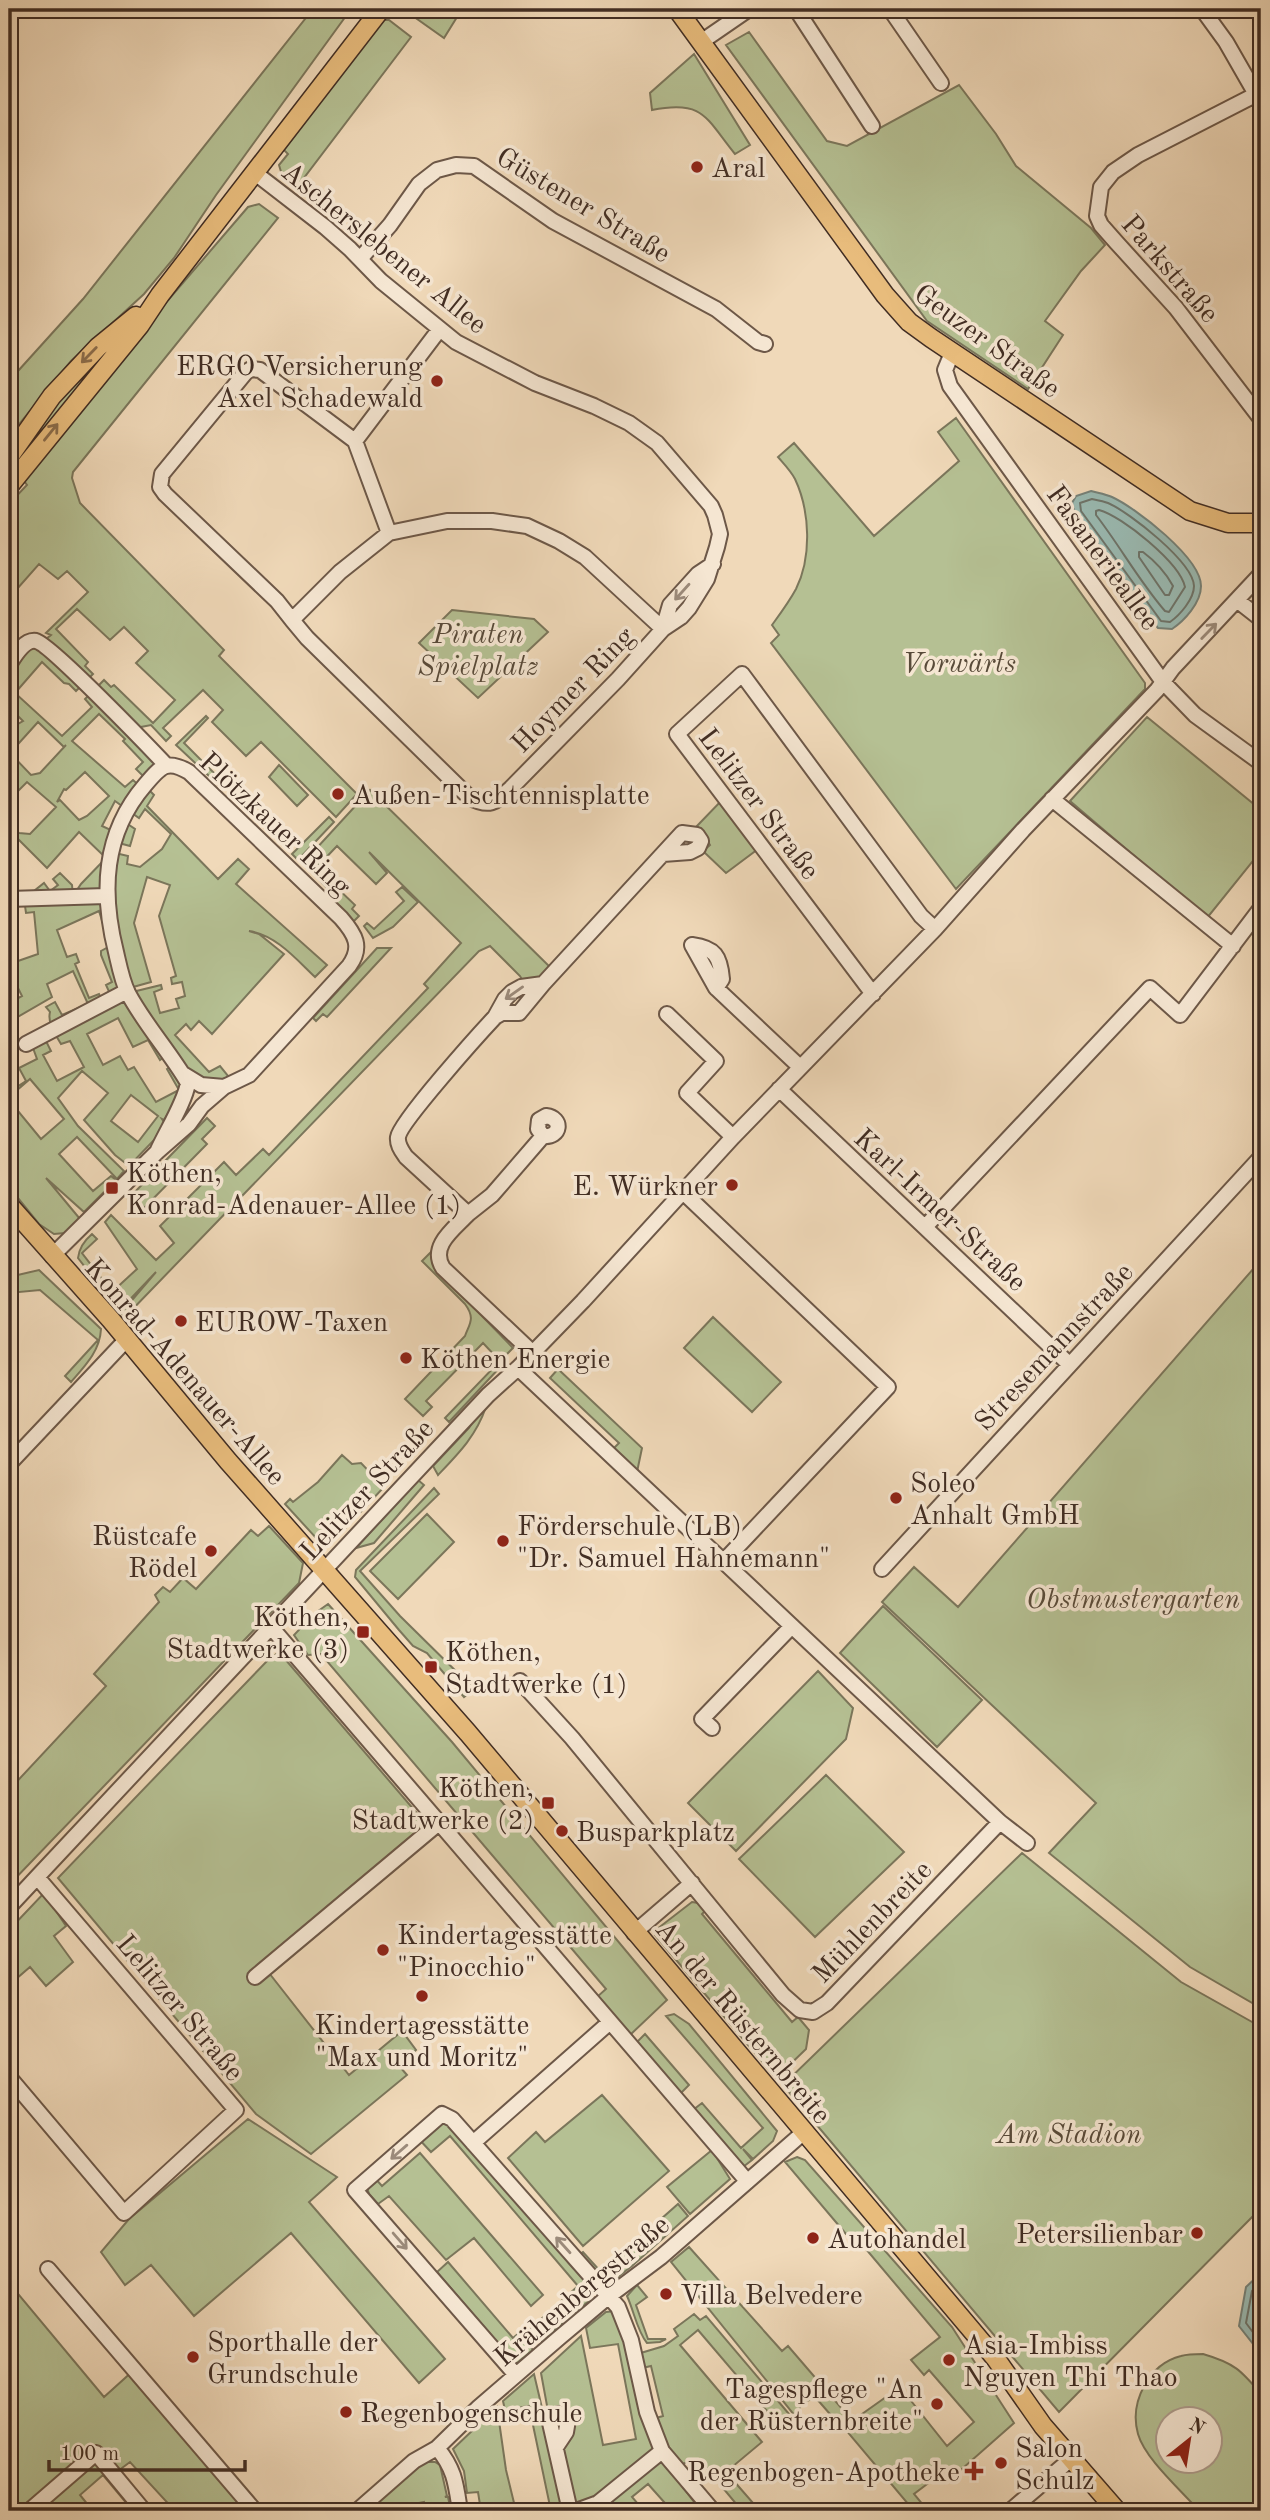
<svg xmlns="http://www.w3.org/2000/svg" width="1270" height="2520" viewBox="0 0 1270 2520" font-family="'Old Standard TT',serif">
  <style>
    .green { fill: #b5c093; stroke: #7b765b; stroke-width: 2; fill-rule: evenodd }
    .water { fill: #9abab2; stroke: #768279; stroke-width: 2 }
    .lines { fill: none; stroke-linecap: round; stroke-linejoin: round }
    .shore { stroke: #6e746a; stroke-width: 2 }
    .minor-casing { stroke: #6d5848; stroke-width: 18 }
    .major-casing { stroke: #412d23; stroke-width: 21 }
    .minor { stroke: #f5e6d2; stroke-width: 14 }
    .major { stroke: #e8bc7c; stroke-width: 18 }
    .oneway { stroke: #8c6d4b }
    .oneway2 { stroke: #9b8a7a }
    .poi-dot { fill: #8f2418; stroke: #f5e6d2; stroke-width: 2.5 }
    .labels { text-anchor: middle; stroke-width: 7; stroke-linejoin: round; paint-order: stroke }
    .poi-label { font-size: 28px; fill: #412d23; stroke: #f5e6d2; text-anchor: start }
    .street-label { font-size: 28px; fill: #412d23; stroke: #f5e6d2 }
    .park-label { font-size: 28px; font-style: italic; fill: #584a39; stroke: #f5e6d2 }
  </style>
  <rect width="100%" height="100%" fill="#f0d9b9"/>
  <filter id="stains"><feTurbulence type="fractalNoise" baseFrequency=".00286" numOctaves="4"/><feColorMatrix values="0 0 0 0 .2 0 0 0 0 .09 0 0 0 0 .02 0 0 0 .5 -.17"/></filter>
  <radialGradient id="worn" r=".72"><stop offset=".6" stop-color="#630" stop-opacity="0"/><stop offset="1" stop-color="#630" stop-opacity=".3"/></radialGradient>
  <path class="green" d="M313,9H351L216,195L174,258L144,294L71,361L20,423L9,440V381L83,299Z
    M403,9H462L444,38Z
    M380,20H389L411,37L297,187L282,175L279,165L288,154L284,150Z
    M749,32L827,141L847,146L959,85L996,134L1016,166L1091,228L1105,245L1081,271L1045,321L1063,335L1028,389L927,321L726,45Z
    M694,54L750,145L735,154C705,117 704,100 652,110L650,93Z
    M259,204L278,218L73,472L72,478L80,503L224,650L219,656L357,794L336,817L261,742L246,756L212,722L223,710L203,690L163,728L171,736L166,741L151,725L141,727L135,734L166,765L148,781L136,769L143,762L123,741L125,739L99,714L72,741L125,787L133,780L142,788L145,786L154,795L147,806L218,879L238,859L249,869L236,884L327,965L315,977C296,959 276,935 249,931L259,934L284,954L212,1034L199,1021L191,1030L186,1024L175,1035L209,1072L220,1066L233,1082L201,1084L182,1091L164,1120L162,1119L164,1122L155,1139L129,1166L115,1155L84,1120L108,1093L82,1071L58,1098L78,1126L124,1171L117,1179L77,1137L59,1154L93,1191L111,1176L116,1180L84,1212L46,1178L80,1219L65,1233L54,1234L39,1224L9,1187V1100L41,1139L64,1119L30,1079L9,1097V1092L26,1081L19,1068L37,1059L33,1048L46,1041L51,1051L43,1055L57,1081L84,1067L70,1041L61,1044C56,1035 47,1023 50,1012L46,1007L55,1002L62,1015L88,1004L73,971L47,984L52,997L9,1022V1003L22,996L9,970V887L11,885L20,892L14,899L16,919L10,920L12,952L18,961L38,954L34,912L26,913L24,899L44,883L50,891L58,885L53,879L60,873L72,885L73,896L81,884L106,858L79,832L47,868L16,837L9,844V824L19,833L30,834L56,807L27,782L9,800V748L15,738L11,728L23,721L9,707C9,691 3,665 18,655C29,647 40,645 51,635L46,633L88,592L67,571L58,579L39,564L9,598V504L27,485L19,474L248,207ZM77,609L110,640L124,627L148,651L136,663L175,700L153,723L114,685L111,687L104,680L85,699L92,707L62,736L15,693L42,662L64,683L69,684L76,691L93,674L85,666L88,662L56,629ZM38,722L64,747L66,745L40,773L31,775L10,753ZM85,772L109,796L87,816L79,820L60,800L57,802L64,789L66,790ZM115,801L139,818L145,809L171,834L162,849L140,867L127,864L128,856L111,852L115,842L130,846L135,829L123,821L117,833L102,826ZM147,877L170,885L159,916L176,976L171,978L172,984L182,982L185,996L176,999L179,1008L160,1013L154,992L162,989L161,985L128,993L126,989L151,982L134,923ZM99,911L110,946L101,951V955L112,982L106,985L112,998L103,1003L99,994L89,998L75,964L79,962L76,954L67,957L57,930ZM118,1018L133,1047L148,1040L160,1060L168,1054L176,1063L167,1069L179,1090L156,1102L134,1067L128,1070L120,1056L103,1065L87,1034ZM131,1095L158,1116L138,1142L111,1121Z
    M134,322L9,482C9,441 103,351 134,322Z
    M956,418L1145,683V689L956,889L771,643L779,635L772,625C780,614 789,602 796,589C812,557 810,511 795,479C791,471 784,464 778,457L794,443L874,536L959,461L938,432Z
    M452,610L534,619L548,632L478,698L419,643Z
    M206,716L208,718L184,743L222,781L219,784L224,790L176,745Z
    M1147,717L1261,810V851L1207,918L1070,801Z
    M279,765L308,795L297,806L269,777Z
    M370,790L554,971L526,986L520,976L490,946L479,951L125,1317L121,1313L156,1272L119,1311L78,1258C79,1249 85,1240 92,1234L97,1239L82,1253L112,1292L137,1269L105,1222L111,1215L156,1260L174,1243L160,1226L224,1162L236,1175L263,1149L269,1155L428,988L424,984L461,943L369,852L387,873L376,884L337,846L316,868L332,883L327,888L303,863Z
    M722,800L758,849L726,873L703,851L710,845L703,833L696,827Z
    M329,817L334,822L298,860L292,854Z
    M334,885L355,905L352,909L359,916L349,926L321,898Z
    M402,887L418,902L393,927L373,938L364,926L367,923L374,929L404,901L396,892Z
    M377,948H391L327,1017L323,1014L316,1021L313,1018Z
    M207,1118L215,1126L202,1139L207,1144L144,1208L138,1201L133,1204L128,1199Z
    M433,1250L432,1261L438,1271L513,1348L500,1361L503,1364L449,1422L445,1418L500,1361L483,1343L426,1401L432,1407L423,1416L405,1399L465,1336C469,1324 476,1319 465,1304L422,1261Z
    M1261,1260V2008L1190,1967L1049,1853L1096,1803L882,1602L914,1567L958,1607Z
    M39,1270L101,1329C100,1351 85,1366 71,1382L65,1376L98,1340L40,1290L9,1293V1277Z
    M713,1317L781,1382L752,1412L684,1348Z
    M558,1369L642,1448L637,1472L613,1449L619,1443L550,1378Z
    M486,1407C476,1436 459,1453 438,1475L433,1466L469,1428L479,1412Z
    M342,1455L352,1464L361,1463L384,1487L339,1535L317,1539L285,1504L290,1499L293,1502L318,1482Z
    M418,1480L424,1485L374,1543L356,1548Z
    M434,1488L439,1494L360,1571L400,1616L474,1689L464,1697L427,1653L413,1646L399,1630L355,1577L356,1570Z
    M427,1514L454,1542L398,1599L370,1571Z
    M269,1526L303,1563L299,1583L9,1885V1790L106,1686L94,1674L159,1602L155,1595L163,1587L170,1592L183,1578L196,1589L251,1530L258,1536Z
    M328,1604L452,1742L667,2000L630,2035L597,1997L606,1989L321,1654L308,1655L294,1635L314,1614Z
    M883,1606L982,1700L937,1747L840,1653Z
    M279,1652L427,1825L262,1964L349,2075L402,2031L416,2050L400,2067L407,2075L311,2154L256,2114L58,1878L268,1660Z
    M818,1671L853,1708L846,1739L736,1851L688,1803Z
    M826,1775L904,1852L815,1937L739,1859Z
    M1022,1853L1181,1982L1261,2027V2208L1059,2412L783,2085Z
    M44,1893L66,1926L54,1936L73,1962L46,1986L30,1967L9,1985V1930Z
    M692,1902L698,1903L705,1911L702,1914L792,2022L798,2017L809,2030L806,2049L776,2078L655,1935L657,1929Z
    M674,2014L689,2024L777,2131L773,2141L753,2159L743,2149L752,2160L743,2167L693,2110L702,2103L741,2148L763,2128L666,2016Z
    M645,2034L689,2085L680,2094L637,2042Z
    M602,2095L669,2171L583,2246L508,2158L536,2132L545,2142Z
    M442,2115L573,2257L568,2262C577,2273 592,2284 591,2299L542,2341L531,2328L578,2286L450,2136L431,2152L417,2137Z
    M248,2119L337,2177L309,2202L445,2359L419,2383L291,2233L194,2316L151,2265L125,2285L101,2252L129,2219Z
    M712,2150L730,2179L690,2214L667,2187Z
    M420,2153L543,2295L531,2306L474,2238L446,2260L389,2196L378,2204L369,2194L366,2184L374,2177L382,2186Z
    M797,2157L805,2160L952,2327L1014,2423L954,2476L947,2469L914,2494L928,2511H914L845,2429L848,2424L900,2387L947,2446L974,2422L929,2370L924,2375L911,2360L940,2337L855,2236L846,2234L785,2162Z
    M678,2204L688,2216L632,2266L605,2287L574,2258L583,2252L601,2272Z
    M689,2247L782,2351L788,2346L850,2418L843,2429L816,2398L803,2402L795,2416L671,2262Z
    M448,2262L513,2338L519,2333L533,2350L516,2364L437,2272Z
    M9,2283L104,2397L134,2370L254,2511H175L130,2462L118,2471L144,2511H133L103,2475L80,2495L93,2511H9Z
    M637,2285L647,2297L636,2305L648,2339H666L660,2342L647,2343C637,2331 634,2311 627,2296Z
    M615,2311L634,2355L664,2346L678,2336L674,2329L694,2314L700,2320L706,2316L789,2414L778,2424L698,2330L680,2345L762,2442L726,2472L760,2511H742L699,2459L668,2468L701,2511H672L648,2484L632,2497L644,2511H577L557,2447L568,2420L550,2422L541,2373L581,2336L603,2445L636,2439L618,2344L590,2348L586,2328L606,2312ZM651,2366L663,2416L649,2420L638,2369Z
    M1203,2354C1234,2363 1241,2370 1261,2394V2511H1199C1182,2491 1145,2459 1138,2434C1129,2402 1149,2364 1181,2356C1188,2354 1196,2354 1203,2354ZM1210,2418V2460H1168V2418Z
    M534,2374L546,2425L563,2511H551L529,2406L505,2410L503,2401Z
    M497,2407L506,2470L516,2511H481L478,2492L467,2493L464,2471L453,2449Z
    M415,2462H435L440,2465L447,2496L445,2497H448L451,2511H426L424,2502L404,2506L405,2511H358Z"/>
  <path class="water" d="M1091,491C1098,493 1105,494 1112,497C1136,508 1201,558 1201,586C1201,603 1184,621 1172,629L1158,628C1138,604 1122,578 1104,552C1093,536 1076,522 1072,503L1076,496Z
    M1261,2273V2354L1239,2326L1246,2287Z"/>
  <g class="lines">
    <path class="shore" d="M1092,499C1097,500 1103,501 1108,503C1129,512 1193,562 1194,586C1194,599 1180,615 1170,622L1161,621L1081,511L1080,503Z
      M1099,510C1122,516 1180,563 1185,587L1169,612L1165,611C1139,581 1120,546 1096,515V511Z
      M1139,552H1143C1155,561 1166,573 1173,586L1169,595H1165L1139,557Z
      M1261,2282L1252,2291L1246,2323L1261,2343"/>
    <defs>
      <path id="minor" d="M796,9L872,126
        M890,9L941,83
        M1202,9L1226,42L1261,103
        M701,42L749,9
        M1255,95L1138,155L1113,172L1101,187L1097,216L1101,225L1116,242L1176,308L1261,419
        M255,173L325,227L350,249L381,281L456,342L535,383L594,406L629,423L657,443L711,506L715,515L720,534L717,547L707,579L689,608L681,617L663,629L618,679L511,788C495,803 489,808 469,797L307,638L292,620L340,572L389,533L447,521H492L527,526L559,541L585,557L663,629
        M360,259L390,225L419,184L437,170L456,165L474,166L553,221L716,309L758,342L765,344
        M952,353L945,370L950,386L1163,682L1195,715L1261,763
        M355,441L439,330
        M1238,601L1261,619
        M292,620L277,601L165,494L160,487L162,474L246,372L251,369L260,370L355,441L389,533
        M663,629L670,605L698,574L713,564
        M9,665C14,657 24,639 36,641C50,644 149,747 166,765
        M1052,799L1233,946
        M9,899L106,896
        M716,988L692,945C715,948 720,956 722,979L716,988L800,1067
        M873,994L677,734L742,674L921,916L935,929
        M667,1014L716,1061L687,1093L733,1137
        M495,1017L502,1013H519L543,984L682,833L697,835L701,841L698,848L690,852L663,854
        M26,1044L127,991
        M183,1074L201,1085L224,1087
        M779,1089L1069,1364
        M683,1192L888,1387L724,1561
        M468,1214L492,1195L543,1136C561,1138 563,1118 546,1116L539,1120L538,1129L543,1136
        M925,1227L1150,988L1180,1015L1261,908
        M52,1256L157,1152L189,1124L202,1106L224,1087L249,1075L349,966C363,947 355,934 341,918L189,772C167,759 161,766 145,785C103,834 101,892 116,952C119,965 122,981 128,993C145,1025 170,1052 188,1083C185,1102 166,1132 157,1152
        M533,1353L443,1268C429,1246 454,1229 468,1214L406,1157C402,1151 397,1145 398,1137C400,1122 480,1033 495,1017L505,999L512,992L521,987L543,984
        M518,1368L1000,1822L1027,1843
        M9,1464L127,1339
        M882,1569L1261,1157
        M271,1627L747,2181
        M520,1681L572,1738L783,1995L800,2010L813,2012L827,2003L1000,1822
        M712,1728L702,1719L792,1626
        M9,1907L488,1395L518,1368L583,1301L733,1137L935,929L1023,830L1157,690L1173,668L1261,574
        M634,1933L692,1883
        M255,1977L440,1822
        M9,2077L124,2213L236,2110L37,1877
        M473,2143L610,2022
        M48,2269L255,2511
        M516,2375L355,2190L442,2114L452,2119L618,2307L631,2340L647,2412L662,2451L713,2511
        M556,2447L566,2432L568,2420L559,2414L550,2423L570,2511
        M437,2448C455,2469 456,2485 460,2511
        M29,2511L96,2453L144,2511
        M357,2511L414,2461L437,2448L479,2407L559,2338L609,2296L661,2257L804,2132
        M576,2511L598,2503L662,2451
        M1010,2511L1071,2459"/>
      <path id="major" d="M677,9L885,295L909,322L931,338L1190,511L1228,523H1261
        M9,457L52,396L98,347L136,316
        M9,486L140,325L160,295L381,9
        M9,1205L111,1320L228,1461L468,1733L996,2359L1043,2426L1117,2511"/>
    </defs>
    <use href="#minor" class="minor-casing"/>
    <use href="#major" class="major-casing"/>
    <use href="#minor" class="minor"/>
    <use href="#major" class="major"/>
  </g>
  <defs><path id="oneway-shaft" d="M-6 0H5M1.5-3L5.5 0L1.5 3" fill="none" stroke-width="1.6" stroke-linecap="round" stroke-linejoin="round" transform="scale(1.75)"/></defs>
  <g class="oneway">
    <use href="#oneway-shaft" transform="translate(89 355) rotate(134)"/>
    <use href="#oneway-shaft" transform="translate(51 432) rotate(-51)"/>
  </g>
  <g class="oneway2">
    <use href="#oneway-shaft" transform="translate(682 592) rotate(132)"/>
    <use href="#oneway-shaft" transform="translate(1209 631) rotate(-46)"/>
    <use href="#oneway-shaft" transform="translate(514 993) rotate(145)"/>
    <use href="#oneway-shaft" transform="translate(399 2152) rotate(139)"/>
    <use href="#oneway-shaft" transform="translate(400 2241) rotate(49)"/>
    <use href="#oneway-shaft" transform="translate(563 2245) rotate(-132)"/>
  </g>
  <g class="poi-dot">
    <circle cx="697" cy="167" r="7"/>
    <circle cx="437" cy="381" r="7"/>
    <circle cx="338" cy="794" r="7"/>
    <circle cx="732" cy="1185" r="7"/>
    <rect x="105" y="1181" width="14" height="14" rx="3.5"/>
    <circle cx="181" cy="1321" r="7"/>
    <circle cx="406" cy="1358" r="7"/>
    <circle cx="896" cy="1498" r="7"/>
    <circle cx="503" cy="1541" r="7"/>
    <circle cx="211" cy="1551" r="7"/>
    <rect x="356" y="1625" width="14" height="14" rx="3.5"/>
    <rect x="424" y="1660" width="14" height="14" rx="3.5"/>
    <rect x="541" y="1796" width="14" height="14" rx="3.5"/>
    <circle cx="562" cy="1831" r="7"/>
    <circle cx="383" cy="1950" r="7"/>
    <circle cx="422" cy="1996" r="7"/>
    <circle cx="1197" cy="2233" r="7"/>
    <circle cx="813" cy="2238" r="7"/>
    <circle cx="666" cy="2294" r="7"/>
    <circle cx="193" cy="2357" r="7"/>
    <circle cx="949" cy="2360" r="7"/>
    <circle cx="937" cy="2404" r="7"/>
    <circle cx="346" cy="2412" r="7"/>
    <circle cx="1001" cy="2463" r="7"/>
    <path d="M970.5 2460.5h7v7h7v7h-7v7h-7v-7h-7v-7h7z"/>
  </g>
  <g class="labels">
    <g class="poi-label">
      <text x="711" y="177">Aral</text>
      <text x="423" y="375" text-anchor="end">ERGO Versicherung<tspan x="423" dy="32">Axel Schadewald</tspan></text>
      <text x="352" y="804">Außen-Tischtennisplatte</text>
      <text x="126" y="1182">Köthen,<tspan x="126" dy="32">Konrad-Adenauer-Allee (1)</tspan></text>
      <text x="718" y="1195" text-anchor="end">E. Würkner</text>
      <text x="195" y="1331">EUROW-Taxen</text>
      <text x="420" y="1368">Köthen Energie</text>
      <text x="910" y="1492">Soleo<tspan x="910" dy="32">Anhalt GmbH</tspan></text>
      <text x="517" y="1535">Förderschule (LB)<tspan x="517" dy="32">"Dr. Samuel Hahnemann"</tspan></text>
      <text x="197" y="1545" text-anchor="end">Rüstcafe<tspan x="197" dy="32">Rödel</tspan></text>
      <text x="349" y="1626" text-anchor="end">Köthen,<tspan x="349" dy="32">Stadtwerke (3)</tspan></text>
      <text x="445" y="1661">Köthen,<tspan x="445" dy="32">Stadtwerke (1)</tspan></text>
      <text x="534" y="1797" text-anchor="end">Köthen,<tspan x="534" dy="32">Stadtwerke (2)</tspan></text>
      <text x="576" y="1841">Busparkplatz</text>
      <text x="397" y="1944">Kindertagesstätte<tspan x="397" dy="32">"Pinocchio"</tspan></text>
      <text x="422" y="2034" text-anchor="middle">Kindertagesstätte<tspan x="422" dy="32">"Max und Moritz"</tspan></text>
      <text x="1183" y="2243" text-anchor="end">Petersilienbar</text>
      <text x="827" y="2248">Autohandel</text>
      <text x="680" y="2304">Villa Belvedere</text>
      <text x="207" y="2351">Sporthalle der<tspan x="207" dy="32">Grundschule</tspan></text>
      <text x="963" y="2354">Asia-Imbiss<tspan x="963" dy="32">Nguyen Thi Thao</tspan></text>
      <text x="923" y="2398" text-anchor="end">Tagespflege "An<tspan x="923" dy="32">der Rüsternbreite"</tspan></text>
      <text x="360" y="2422">Regenbogenschule</text>
      <text x="1015" y="2457">Salon<tspan x="1015" dy="32">Schulz</tspan></text>
      <text x="960" y="2481" text-anchor="end">Regenbogen-Apotheke</text>
    </g>
    <g class="street-label">
      <text transform="translate(584 204) rotate(31)" y="10">Güstener Straße</text>
      <text transform="translate(385 247) rotate(39)" y="10">Ascherslebener Allee</text>
      <text transform="translate(1171 268) rotate(49)" y="10">Parkstraße</text>
      <text transform="translate(988 340) rotate(36)" y="10">Geuzer Straße</text>
      <text transform="translate(1104 557) rotate(54)" y="10">Fasanerieallee</text>
      <text transform="translate(572 689) rotate(-46)" y="10">Hoymer Ring</text>
      <text transform="translate(760 803) rotate(53)" y="10">Lelitzer Straße</text>
      <text transform="translate(276 823) rotate(43)" y="10">Plötzkauer Ring</text>
      <text transform="translate(941 1209) rotate(43)" y="10">Karl-Irmer-Straße</text>
      <text transform="translate(1053 1346) rotate(-47)" y="10">Stresemannstraße</text>
      <text transform="translate(186 1371) rotate(49)" y="10">Konrad-Adenauer-Allee</text>
      <text transform="translate(366 1489) rotate(-47)" y="10">Lelitzer Straße</text>
      <text transform="translate(871 1921) rotate(-46)" y="10">Mühlenbreite</text>
      <text transform="translate(181 2007) rotate(50)" y="10">Lelitzer Straße</text>
      <text transform="translate(744 2021) rotate(50)" y="10">An der Rüsternbreite</text>
      <text transform="translate(581 2290) rotate(-40)" y="10">Krähenbergstraße</text>
    </g>
    <g class="park-label">
      <text x="478" y="643">Piraten<tspan x="478" dy="32">Spielplatz</tspan></text>
      <text x="959" y="672">Vorwärts</text>
      <text x="1133" y="1608">Obstmustergarten</text>
      <text x="1069" y="2143">Am Stadion</text>
    </g>
  </g>
  <rect width="1270" height="2520" fill="none" stroke="#f0d9b9" stroke-width="35"/>
  <rect x="10" y="10" width="1249" height="2499" fill="none" stroke="#412d23" stroke-width="3.5"/>
  <rect x="18" y="18" width="1235" height="2485" fill="none" stroke="#412d23" stroke-width="2"/>
  <g transform="translate(1189 2440) rotate(30)"><circle r="33" fill="#f5e6d2" stroke="#ad9c8c" stroke-width="2"/>
  <path d="M0-5L12 26L0 18L-12 26Z" fill="#8f2418"/>
  <text y="-10" font-size="19" font-weight="bold" text-anchor="middle" fill="#412d23">N</text>
  </g>
  <path d="M49 2460v10h196v-10" fill="none" stroke="#412d23" stroke-width="3.5"/>
  <text x="60" y="2460" font-size="21" fill="#412d23" stroke="#f5e6d2" stroke-width="5" paint-order="stroke">100 m</text>
  <rect width="100%" height="100%" filter="url(#stains)"/>
  <rect width="100%" height="100%" fill="url(#worn)"/>
</svg>
